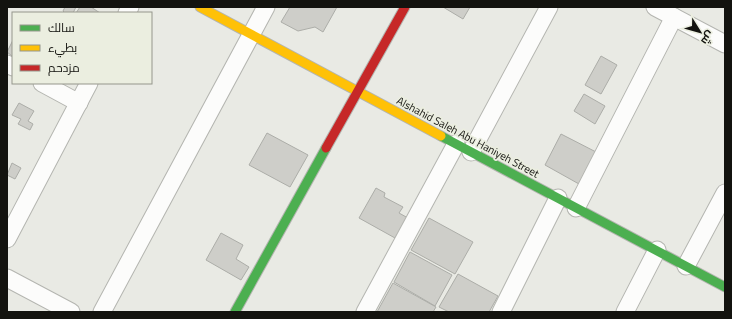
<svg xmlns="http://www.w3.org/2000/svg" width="732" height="319" font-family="'Titillium Web',Cairo,sans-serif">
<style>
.building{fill:#cecec9;stroke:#acada8}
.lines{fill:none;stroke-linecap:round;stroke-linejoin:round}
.street-casing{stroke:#b4b5b0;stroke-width:19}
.fast-casing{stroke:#b4b5b0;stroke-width:11}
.slow-casing{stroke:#b4b5b0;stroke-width:11}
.jam-casing{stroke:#b4b5b0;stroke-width:11}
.street{stroke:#fcfcfb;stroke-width:17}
.fast{stroke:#4caf50;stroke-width:9}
.slow{stroke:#ffc107;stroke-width:9}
.jam{stroke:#c62828;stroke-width:9}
.labels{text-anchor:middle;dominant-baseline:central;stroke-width:3.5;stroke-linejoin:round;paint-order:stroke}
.street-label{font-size:11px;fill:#13130f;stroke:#ebeee0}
</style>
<rect width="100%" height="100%" fill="#e9eae4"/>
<g class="building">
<polygon points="65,7 76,7 73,13 65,13 63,11"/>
<polygon points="80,7 91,7 100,13 76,13"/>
<polygon points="290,7 337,7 323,32 315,27 298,31 281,22"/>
<polygon points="443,7 470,7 463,19"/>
<polygon points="13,40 13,70 7,66 12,56 7,52"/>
<polygon points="601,56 617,65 601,94 585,85"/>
<polygon points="584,94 605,106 595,124 574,111"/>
<polygon points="19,103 34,111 28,121 33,124 30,130 18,124 21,119 12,115"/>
<polygon points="267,133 308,155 290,187 249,165"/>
<polygon points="561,134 598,153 579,184 545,165"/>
<polygon points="12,163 21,168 15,179 7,175"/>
<polygon points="376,188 385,193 384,197 403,207 399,213 408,218 395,238 359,218"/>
<polygon points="429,218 473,242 455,274 411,250"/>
<polygon points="221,233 243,245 236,259 249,267 241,280 206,260"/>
<polygon points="410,252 452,275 435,306 394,282"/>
<polygon points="458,274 498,296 489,312 449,312 439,307"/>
<polygon points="393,283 436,307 433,312 377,312"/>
</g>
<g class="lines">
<g class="street-casing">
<g id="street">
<polyline points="655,7 725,44"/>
<polyline points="127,13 130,7"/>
<polyline points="7,64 13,67"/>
<polyline points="42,83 79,103"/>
<polyline points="471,152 549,7"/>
<polyline points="576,208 674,17"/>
<polyline points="7,239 89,83"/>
<polyline points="686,266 725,193"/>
<polyline points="7,278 71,312"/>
<polyline points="102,312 266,7"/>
<polyline points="365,312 456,144"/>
<polyline points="501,312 558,198"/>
<polyline points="625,312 657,250"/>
</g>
</g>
<g class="fast-casing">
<g id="fast">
<polyline points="441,136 725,287"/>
<polyline points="235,312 326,148"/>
</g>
</g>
<g class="slow-casing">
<polyline id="slow" points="200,7 441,136"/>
</g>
<g class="jam-casing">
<polyline id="jam" points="326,148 405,7"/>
</g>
<use href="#street" class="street"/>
<use href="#fast" class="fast"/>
<use href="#slow" class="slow"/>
<use href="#jam" class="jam"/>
</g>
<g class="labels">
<g class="street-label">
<text transform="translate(468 137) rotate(28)">Alshahid Saleh Abu Haniyeh Street</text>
</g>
</g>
<rect width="732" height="319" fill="none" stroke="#13130f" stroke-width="16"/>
<rect x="12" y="12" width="140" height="72" fill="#ebeee0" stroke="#95968c"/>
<rect x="20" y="25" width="20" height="6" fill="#4caf50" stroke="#95968c"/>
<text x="48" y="32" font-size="12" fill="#13130f">سالك</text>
<rect x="20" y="45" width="20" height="6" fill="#ffc107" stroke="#95968c"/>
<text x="48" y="52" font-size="12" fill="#13130f">بطيء</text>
<rect x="20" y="65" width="20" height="6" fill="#c62828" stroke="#95968c"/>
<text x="48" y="72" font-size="12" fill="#13130f">مزدحم</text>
<g transform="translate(700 32) rotate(127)" stroke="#ebeee0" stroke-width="3" paint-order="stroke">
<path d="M0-3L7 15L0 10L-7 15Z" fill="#13130f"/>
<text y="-6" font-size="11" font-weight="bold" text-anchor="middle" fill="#13130f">ش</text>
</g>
</svg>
